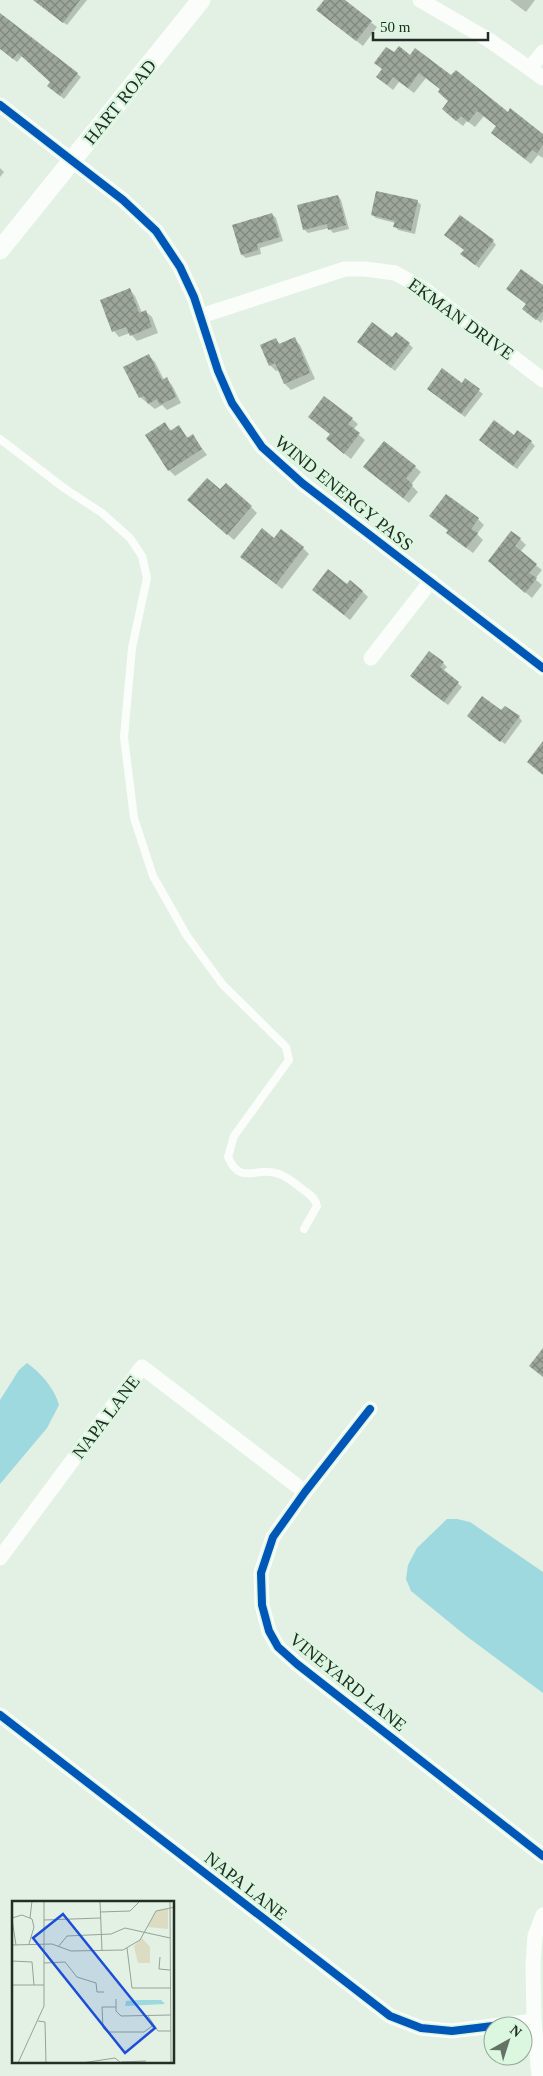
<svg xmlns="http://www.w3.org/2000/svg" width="543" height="2076" font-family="Georgia,serif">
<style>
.water{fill:#9dd9de}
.shadow{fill:#0003}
.building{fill:url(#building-cross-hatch)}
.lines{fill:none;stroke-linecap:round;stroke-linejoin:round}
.service{stroke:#fbfdfb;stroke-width:8}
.minor{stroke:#fbfdfb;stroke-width:15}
.tertiary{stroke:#fbfdfb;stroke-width:19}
.cycleway-casing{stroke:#dcf7e0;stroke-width:11}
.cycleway{stroke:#0057b8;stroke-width:8}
.labels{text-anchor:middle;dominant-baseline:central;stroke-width:5;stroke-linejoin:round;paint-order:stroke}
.street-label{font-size:18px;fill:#222d24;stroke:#dcf7e0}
.inset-road{fill:none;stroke:#95a397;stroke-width:1}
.view{fill:#1d4ed8;fill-opacity:0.15;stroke:#1d4ed8;stroke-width:2.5}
.inset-edge{fill:none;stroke:#222d24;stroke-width:2.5}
</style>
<defs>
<pattern id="building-cross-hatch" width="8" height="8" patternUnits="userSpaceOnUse" patternTransform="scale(1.25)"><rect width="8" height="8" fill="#9da69a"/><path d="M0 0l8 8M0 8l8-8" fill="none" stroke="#80887d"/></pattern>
</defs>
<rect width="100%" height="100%" fill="#e2f1e4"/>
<g class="water">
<path d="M27 1363C42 1374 54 1388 59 1405L47 1428 0 1484V1400L19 1370Z"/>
<polygon points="447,1519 457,1519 470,1522 543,1572 543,1693 465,1635 411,1591 406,1579 408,1565 417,1548"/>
</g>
<g class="shadow">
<polygon points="38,0 87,0 67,25 41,5"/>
<polygon points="325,0 343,0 377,27 363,46 324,16"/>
<polygon points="510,0 535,0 526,12"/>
<polygon points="0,14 81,77 64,99 53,90 51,82 22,56 17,62 7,54 0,45"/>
<polygon points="394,54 411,57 452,77 543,135 543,158 538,155 531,164 499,139 497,127 484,116 475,127 467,121 463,126 449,115 449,101 441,90 426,78 414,93 399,82 393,90 377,77"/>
<polygon points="0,168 4,172 0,177"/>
<polygon points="338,196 341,200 349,229 333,233 329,228 308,233 304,229"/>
<polygon points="417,201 421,205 415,234 398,230 395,226 395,223 376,218 372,215"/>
<polygon points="272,214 276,218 283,241 260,248 261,254 246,258 242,255"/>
<polygon points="493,241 496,245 479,268 462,254"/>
<polygon points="543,287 543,319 541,323 527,312"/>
<polygon points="130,290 135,296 142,313 146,312 152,317 158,333 137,341 130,333 119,337 114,331"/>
<polygon points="294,339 300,345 315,379 291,390 285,384 279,370 276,371 270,365 276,340 281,345"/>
<polygon points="409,344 413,348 395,371 363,346"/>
<polygon points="149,356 155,362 164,380 166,379 172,385 181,403 167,410 162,405 155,409 140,397"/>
<polygon points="466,380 483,394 465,417 432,392 462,385"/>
<polygon points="352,419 358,424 353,430 365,440 351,459 334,445 331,435 316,423"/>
<polygon points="165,424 172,431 179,427 189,439 193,436 207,455 175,476 169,470"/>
<polygon points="514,437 531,442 535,446 517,469 484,444"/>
<polygon points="364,467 415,467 421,472 411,485 418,492 409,503"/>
<polygon points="195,506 251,507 257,513 234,540"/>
<polygon points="478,519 484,525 477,534 483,540 473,553 454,539 449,531 437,522"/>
<polygon points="520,539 526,545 520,552 542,570 535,579 542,585 532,598 496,567"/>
<polygon points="275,540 303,548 309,554 282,589 248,562"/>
<polygon points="348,585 362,591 368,597 350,620 313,590"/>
<polygon points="443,663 447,667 443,671 462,687 448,705 415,680"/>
<polygon points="501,712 519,717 522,721 505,744 472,720"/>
</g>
<g class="building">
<polygon points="33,0 80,0 63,23"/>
<polygon points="324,0 345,0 372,21 356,41 316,10"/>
<polygon points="0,13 78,73 60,96 47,86 50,82 18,53 13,59 0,49"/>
<polygon points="399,46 410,55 415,48 451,75 456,70 508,112 510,108 543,134 543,145 537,153 532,150 525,159 491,133 496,126 477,111 468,122 461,116 456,121 442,109 448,101 438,92 440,89 419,73 408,88 393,77 387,85 376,77 382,69 374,63 386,47 394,52"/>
<polygon points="376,191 418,200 411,231 393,227 395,221 371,215"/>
<polygon points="338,195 346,225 328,230 327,224 303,230 297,205"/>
<polygon points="272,213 280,237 257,244 258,250 241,255 232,225"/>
<polygon points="460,215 494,240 475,265 460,254 464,250 444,235"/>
<polygon points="521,269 543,285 543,311 536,320 522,309 526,304 506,289"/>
<polygon points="130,288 139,313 146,310 152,327 130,336 126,327 112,332 100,300"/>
<polygon points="372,322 392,337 396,332 410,343 391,368 357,342"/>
<polygon points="295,337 310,373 284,384 275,363 269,366 260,345 276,338 279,344"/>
<polygon points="149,354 162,380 167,377 176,397 160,405 157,399 148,404 144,396 139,398 123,367"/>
<polygon points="442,368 462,383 465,378 480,389 461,414 427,389"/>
<polygon points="324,396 353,418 348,424 360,433 344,454 326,439 330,434 308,417"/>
<polygon points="494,420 514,435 517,430 532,441 513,466 479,440"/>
<polygon points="165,422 170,431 179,425 187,438 193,434 202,449 168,471 145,435"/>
<polygon points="384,441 416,466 406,478 413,485 403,498 363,467"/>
<polygon points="207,478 220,489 226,483 252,506 227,535 187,500"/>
<polygon points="446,494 479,518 471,529 478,533 466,548 446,533 448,530 429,516"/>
<polygon points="262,528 274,538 281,529 304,547 276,584 240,557"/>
<polygon points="511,531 521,538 515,546 537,564 529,573 537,578 525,593 488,561"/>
<polygon points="328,569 347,584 350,580 363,591 344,615 312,590"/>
<polygon points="429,651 444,662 440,667 459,682 444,702 410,676"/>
<polygon points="482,696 501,710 505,706 520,716 500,742 467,716"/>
<polygon points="543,741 543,775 527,762"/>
<polygon points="543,1348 543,1377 529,1366"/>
</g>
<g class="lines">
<path class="service" d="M0 439 64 488 102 513 130 538 142 556 147 578 132 648 124 737 134 818 153 876 187 936 223 985 286 1047 289 1060 234 1136 228 1157C241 1187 257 1165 279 1174 288 1177 297 1185 305 1191 310 1195 316 1199 317 1206L304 1229"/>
<g class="minor">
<polyline points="420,0 489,40 543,78"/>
<polyline points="530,68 543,52"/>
<polyline points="0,105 123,200 156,231 180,267 194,297 218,371 232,403 262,447 302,483 543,668"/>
<polyline points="201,316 345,269 365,269 395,273 424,289 543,380"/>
<polyline points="371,658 431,581"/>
<polyline points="370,1409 305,1492 273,1537 261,1573 262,1605 269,1631 278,1647 297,1664 543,1856"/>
<polyline points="0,1558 142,1367 305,1492"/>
<polyline points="0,1715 390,2016 421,2028 452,2031 493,2026"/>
<polyline points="493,2026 534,2021"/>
<polyline points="539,2076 534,2021 533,1965 535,1936 543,1915"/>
</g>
<polyline class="tertiary" points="0,250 201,0"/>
<g class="cycleway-casing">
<g id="cycleway">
<polyline points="0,105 123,200 156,231 180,267 194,297 218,371 232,403 262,447 302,483 543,668"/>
<polyline points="370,1409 305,1492 273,1537 261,1573 262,1605 269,1631 278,1647 297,1664 543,1856"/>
<polyline points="0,1715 390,2016 421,2028 452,2031 493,2026"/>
</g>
</g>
<use href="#cycleway" class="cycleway"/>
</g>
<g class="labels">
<g class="street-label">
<text transform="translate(120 102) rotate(-51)">HART ROAD</text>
<text transform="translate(461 319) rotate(36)">EKMAN DRIVE</text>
<text transform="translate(344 493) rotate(39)">WIND ENERGY PASS</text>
<text transform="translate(106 1417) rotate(-53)">NAPA LANE</text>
<text transform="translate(348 1682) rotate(39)">VINEYARD LANE</text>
<text transform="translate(246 1886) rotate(38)">NAPA LANE</text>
</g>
</g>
<g transform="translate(12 1901)">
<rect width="162" height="162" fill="#e2f1e4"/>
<path d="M156 7V28L136 26 143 11ZM130 37 138 46V62H126L122 45Z" fill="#dcdcc2"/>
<path d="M126 99H149L153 103 113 105 114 100Z" fill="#9dd9de"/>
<path class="inset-road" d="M88 0 90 50M158 0 159 162M88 11 118 10 128 0M0 17 10 14 20 18 22 26 17 43M18 17 20 0M0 18 4 44M32 19 89 17M0 44 40 43 59 50 111 49 128 39 144 10 163 6M46 46 55 35 99 33 113 27 158 37M115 47 120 87H158M148 56 147 68 158 69M0 60 20 61 22 84M32 62 53 61 65 76 84 82 85 91H92M0 84H32M104 98V110L109 115 159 114M104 106H90L91 127 95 131H132L140 125M136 115 146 130H159M26 120 33 121 34 162M109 161 134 160M6 162 32 105V0M70 162 103 157 109 162"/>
<path class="view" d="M51 13 143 127 113 152 21 37Z"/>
<rect width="162" height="162" class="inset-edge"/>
</g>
<g transform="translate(508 2041) rotate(39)"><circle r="24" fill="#dcf7e0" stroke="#92a695"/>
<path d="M0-4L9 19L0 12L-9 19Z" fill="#657267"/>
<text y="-8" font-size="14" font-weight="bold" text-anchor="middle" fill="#222d24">N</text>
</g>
<path d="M373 32v8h115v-8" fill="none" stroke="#222d24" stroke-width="2.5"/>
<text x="380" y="32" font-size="15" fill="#222d24" stroke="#dcf7e0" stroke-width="4" paint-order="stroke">50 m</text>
</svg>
